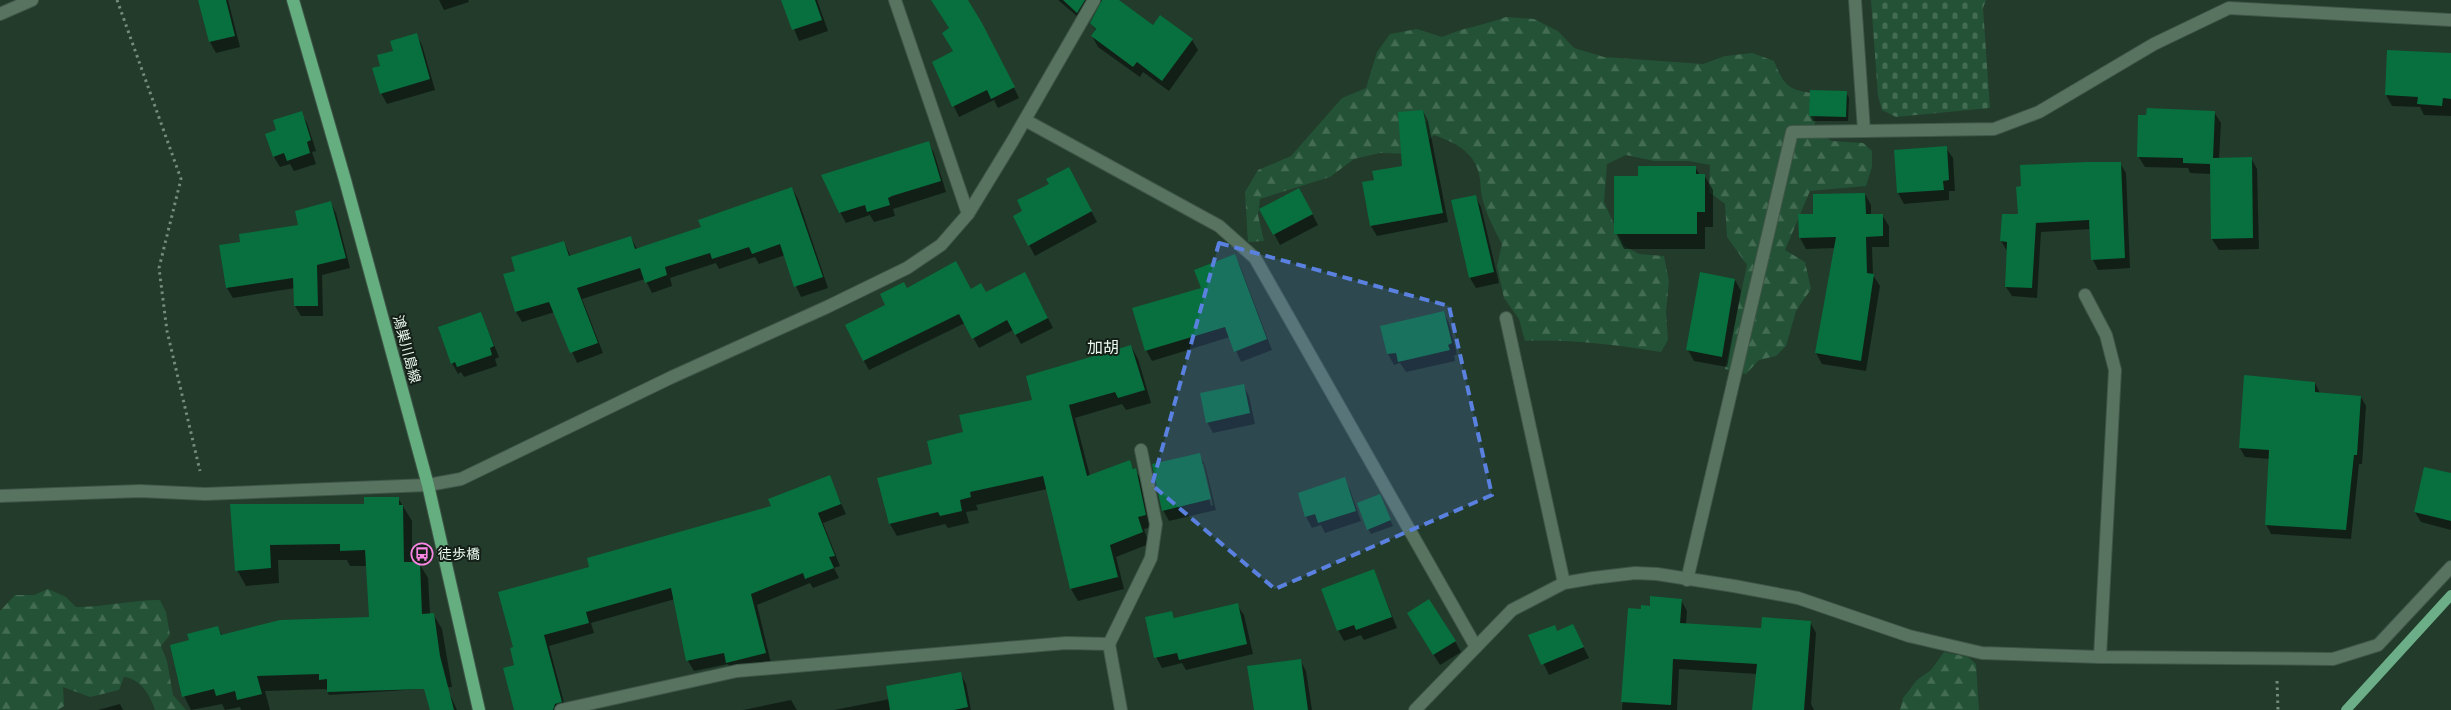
<svg xmlns="http://www.w3.org/2000/svg" width="2451" height="710" font-family="'Public Sans','Noto Sans JP',sans-serif">
<style>
.forest{fill:url(#forest-firs)}
.cemetery{fill:url(#cemetery-stones)}
.shadow{fill:#0007;fill-rule:evenodd}
.lines{fill:none;stroke-linecap:round;stroke-linejoin:round}
.stream{stroke:#6cae87;stroke-width:10}
.building{fill:#086f3e}
.lane-casing{stroke:#3f5648;stroke-width:14}
.street-casing{stroke:#3f5648;stroke-width:14}
.primary-casing{stroke:#3f5648;stroke-width:14}
.path{stroke:#768b7d;stroke-width:3;stroke-dasharray:2.5 4;stroke-linecap:butt}
.lane{stroke:#587360;stroke-width:12}
.street{stroke:#587360;stroke-width:12}
.primary{stroke:#64ae7f;stroke-width:12}
.marked{fill:#5a81df;fill-opacity:0.2;stroke:#5a81df;stroke-width:4;stroke-dasharray:10 6;stroke-linejoin:round}
.labels{text-anchor:middle;dominant-baseline:central;stroke-width:4;stroke-linejoin:round;paint-order:stroke}
.street-label{font-size:14px;fill:#eaf9ee;stroke:#141f18}
.poi-label{font-size:14px;fill:#eaf9ee;stroke:#141f18;text-anchor:start}
.quarter-label{font-size:16px;fill:#eaf9ee;stroke:#141f18}
</style>
<defs>
<pattern id="forest-firs" width="22" height="20" patternUnits="userSpaceOnUse" patternTransform="scale(1.25)"><rect width="22" height="20" fill="#235236"/><path d="M5 1l3.5 6h-7zM16 11l3.5 6h-7z" fill="#436c53"/></pattern>
<pattern id="cemetery-stones" width="16" height="16" patternUnits="userSpaceOnUse" patternTransform="scale(1.25)"><rect width="16" height="16" fill="#235236"/><path d="M2 7V4a2 2 0 0 1 4 0v3zM10 15v-3a2 2 0 0 1 4 0v3z" fill="#436c53"/></pattern>
</defs>
<rect width="100%" height="100%" fill="#223b2b"/>
<g class="forest">
<path d="M1506 17 1534 19 1558 31 1574 48 1604 57 1703 64 1725 56 1752 53 1774 61C1783 83 1787 90 1811 93L1816 131 1832 141 1863 143 1872 151V167L1866 186 1810 191 1785 250 1805 262 1811 289 1796 311 1786 346 1776 356 1759 360 1746 374 1725 369 1747 265 1727 237 1725 204 1709 192 1710 165 1689 161H1654L1626 155 1607 164 1604 202 1624 246 1639 254 1664 256 1669 281 1666 312 1668 340 1661 352C1615 345 1571 339 1525 341L1519 319 1504 298 1497 266 1502 244C1494 229 1486 214 1482 197 1480 189 1481 181 1479 174 1474 151 1453 142 1434 135L1413 154 1380 153 1354 159 1330 177 1260 199 1258 215 1264 241 1248 242 1245 192 1258 170 1291 156 1342 98 1366 88 1377 52 1390 34 1417 29 1442 37C1461 28 1485 25 1506 17Z"/>
<path d="M48 589 66 597 76 607C104 607 132 600 160 600L166 612 170 635 161 646 167 661 173 695 186 710H155C150 695 141 679 124 677L119 690 90 697 63 687 64 706 58 710H0V611L15 595H34Z"/>
<polygon points="1944,652 1968,657 1976,664 1979,710 1900,710 1903,698 1917,680 1931,670"/>
</g>
<polygon class="cemetery" points="1871,0 1986,0 1983,8 1990,108 1896,117 1882,110 1878,96"/>
<g class="shadow">
<polygon points="199,0 228,0 240,47 216,53 210,42"/>
<polygon points="439,0 468,0 469,2 444,10"/>
<polygon points="782,0 817,0 828,31 799,41"/>
<polygon points="932,0 966,0 988,35 1019,98 998,108 994,100 959,117 933,62 954,52 950,29"/>
<polygon points="1058,0 1117,0 1154,26 1192,40 1198,50 1169,91 1143,72 1140,77 1098,47 1092,36 1096,31 1091,23 1102,4 1096,4 1084,22"/>
<polygon points="416,34 422,45 435,90 387,104 381,93 382,67 394,52"/>
<polygon points="2388,51 2451,54 2451,116 2424,115 2420,107 2392,106 2386,95"/>
<polygon points="1846,92 1849,98 1848,121 1813,121 1810,115"/>
<polygon points="1423,111 1428,121 1448,222 1377,236 1371,226 1363,183 1375,181 1404,167"/>
<polygon points="2214,112 2221,123 2219,159 2251,158 2257,169 2259,249 2219,250 2212,239 2211,174 2190,173 2188,168 2145,167 2138,156"/>
<polygon points="301,113 307,123 316,151 312,152 316,164 294,171 290,164 280,167 274,157 278,131"/>
<polygon points="928,142 934,153 946,192 893,209 895,216 874,222 870,215 846,223 840,212"/>
<polygon points="1946,148 1953,158 1955,191 1949,191 1949,200 1904,204 1898,193 1895,151"/>
<polygon points="2120,163 2126,173 2130,268 2098,270 2093,260 2091,229 2041,232 2037,298 2012,296 2006,287 2007,251 2001,241 2019,216"/>
<polygon points="1695,167 1700,175 1704,175 1713,190 1713,227 1705,227 1705,249 1624,249 1616,233"/>
<polygon points="1075,180 1097,222 1035,256 1029,245"/>
<polygon points="792,188 798,199 828,288 801,297 796,286 785,255 759,264 755,257 719,269 716,263 670,278 672,286 652,293 645,279 582,299 603,353 577,363 555,312 522,322 516,312 505,275 517,271 564,242 571,257 631,238 637,249 703,228"/>
<polygon points="1865,194 1871,205 1871,215 1882,215 1889,226 1889,247 1872,247 1873,275 1880,286 1866,371 1822,364 1816,353 1835,248 1806,249 1800,238 1815,215"/>
<polygon points="1475,196 1481,207 1499,283 1476,288 1470,278 1452,201"/>
<polygon points="1305,200 1318,225 1280,245 1261,209"/>
<polygon points="331,203 336,213 350,268 322,275 323,316 301,316 295,306 295,288 233,298 227,288 221,246 241,243 300,226"/>
<polygon points="1234,256 1240,266 1272,350 1241,362 1230,337 1152,361 1146,350"/>
<polygon points="1735,280 1741,291 1727,367 1694,361 1688,350"/>
<polygon points="1031,284 1053,328 1021,344 1013,330 979,348 965,323 869,370 864,361 887,306 907,289 971,290 985,294"/>
<polygon points="1443,312 1449,323 1457,354 1454,356 1455,361 1406,372 1400,363 1394,365 1388,354 1381,327"/>
<polygon points="481,313 499,357 495,359 497,366 464,377 461,372 458,374 452,363"/>
<polygon points="1131,346 1138,359 1151,403 1126,410 1122,404 1075,418 1090,476 1129,462 1143,482 1152,527 1144,529 1149,544 1116,557 1124,589 1078,601 1071,589 1047,489 976,505 978,510 966,512 969,523 948,528 945,524 897,536 890,524 878,478 933,465 964,433 1034,400"/>
<polygon points="2315,383 2320,393 2361,397 2366,406 2362,464 2359,464 2351,539 2271,534 2266,524 2269,459 2245,457 2240,448"/>
<polygon points="1243,385 1249,396 1255,424 1213,433 1207,422"/>
<path d="M1199 455 1205 465 1216 510 1169 521 1163 510ZM1201 464H1204L1213 505 1211 506Z"/>
<polygon points="2451,475 2451,530 2421,522 2415,512"/>
<polygon points="829,477 846,514 823,523 840,566 834,568 839,578 813,588 810,583 757,605 771,663 733,673 728,664 694,671 688,661 675,599 591,623 594,633 549,646 566,710 515,710 515,648 591,567 772,507"/>
<polygon points="1344,479 1350,490 1361,521 1325,533 1321,525 1312,528 1306,517 1299,494"/>
<polygon points="398,498 412,521 412,563 419,563 428,578 430,614 433,614 442,629 452,687 329,695 326,689 265,691 270,710 241,710 240,707 225,710 222,704 191,710 184,696 190,641 218,628 222,635 371,618 368,566 350,566 347,560 278,560 279,583 246,586 237,570 232,505 366,506"/>
<polygon points="1382,501 1393,526 1371,534 1368,529"/>
<polygon points="1374,571 1397,628 1364,640 1361,635 1344,641 1338,630"/>
<polygon points="1681,600 1687,611 1686,624 1763,630 1810,622 1816,633 1811,704 1814,710 1754,710 1757,674 1679,669 1677,710 1622,710 1629,610 1642,611"/>
<polygon points="1237,605 1244,615 1253,654 1186,670 1182,663 1162,668 1156,657 1172,612 1175,619"/>
<polygon points="1414,624 1455,641 1461,652 1440,665"/>
<polygon points="1573,626 1589,658 1549,675 1530,636 1557,632"/>
<polygon points="1300,660 1306,671 1312,710 1255,710"/>
<polygon points="960,673 966,684 971,710 834,710 890,699"/>
<polygon points="449,693 457,710 431,710"/>
<polygon points="791,700 797,710 743,710"/>
<polygon points="120,704 123,710 98,710"/>
</g>
<g class="lines">
<polyline class="stream" points="2346,710 2451,595"/>
</g>
<g class="building">
<polygon points="198,0 226,0 235,36 209,42"/>
<polygon points="781,0 815,0 822,20 792,30"/>
<polygon points="931,0 968,0 982,23 1015,87 991,99 987,90 952,107 932,62 953,51 942,33 949,28"/>
<polygon points="1063,0 1085,0 1077,13"/>
<polygon points="1102,0 1119,0 1153,25 1160,15 1193,39 1162,81 1137,62 1133,67 1091,36 1096,29 1090,23"/>
<polygon points="417,33 430,79 380,94 372,68 380,66 377,55 393,51 390,41"/>
<polygon points="2387,50 2451,53 2451,99 2443,98 2442,106 2417,104 2418,97 2385,95"/>
<polygon points="1810,90 1847,91 1846,117 1809,116"/>
<polygon points="2147,108 2215,111 2213,158 2252,157 2253,238 2211,239 2210,164 2183,163 2183,158 2137,157 2138,115 2146,115"/>
<polygon points="1423,110 1443,213 1370,226 1362,182 1374,180 1372,171 1402,166 1398,112"/>
<polygon points="302,111 311,140 307,142 310,153 287,161 284,153 273,157 265,134 276,130 273,120"/>
<polygon points="929,141 941,181 892,196 888,198 890,205 867,212 865,205 839,213 821,175"/>
<polygon points="1947,146 1949,180 1943,181 1944,190 1897,193 1894,150"/>
<polygon points="2086,162 2121,162 2125,258 2091,260 2089,220 2036,223 2032,288 2005,287 2007,242 2000,241 2002,214 2018,214 2016,187 2021,186 2020,165"/>
<polygon points="1638,166 1696,166 1696,174 1705,174 1705,212 1697,212 1697,234 1614,234 1614,176 1638,176"/>
<polygon points="1069,167 1092,211 1028,246 1013,216 1022,211 1017,200 1049,184 1046,179"/>
<polygon points="792,187 823,277 794,287 780,244 752,254 749,247 712,259 710,253 665,267 667,275 645,283 640,268 577,288 598,343 570,353 549,302 515,312 503,274 515,271 511,257 564,241 569,256 631,236 635,249 701,227 698,220"/>
<polygon points="1299,188 1313,214 1273,235 1259,209"/>
<polygon points="1865,193 1866,214 1883,214 1883,236 1866,237 1867,273 1874,274 1861,361 1815,353 1836,237 1799,238 1798,214 1813,214 1813,194"/>
<polygon points="1476,195 1494,272 1469,278 1451,200"/>
<polygon points="331,201 346,258 317,265 318,306 294,306 293,278 226,288 219,245 240,242 239,234 298,225 295,211"/>
<polygon points="1235,254 1267,339 1234,352 1225,327 1145,351 1132,308 1201,288 1194,270"/>
<polygon points="956,261 971,289 981,283 986,292 1025,272 1048,318 1015,335 1007,320 972,339 959,314 863,361 845,325 885,305 880,294 904,282 907,288"/>
<polygon points="1700,272 1735,279 1722,357 1686,350"/>
<polygon points="1444,311 1452,343 1448,345 1450,350 1398,362 1396,353 1387,354 1380,326"/>
<polygon points="481,312 494,346 490,348 492,355 457,367 455,362 451,364 438,327"/>
<polygon points="1131,345 1145,390 1118,398 1115,392 1069,405 1087,476 1130,460 1133,469 1136,468 1146,515 1138,517 1143,532 1110,545 1118,577 1070,589 1043,476 970,492 971,497 960,500 962,511 940,516 938,512 889,524 877,478 932,464 927,441 963,432 959,415 1032,400 1026,376"/>
<polygon points="2244,375 2315,382 2315,392 2361,396 2357,455 2354,455 2346,530 2265,525 2269,450 2239,448"/>
<polygon points="1244,384 1250,413 1206,423 1200,393"/>
<polygon points="1200,453 1211,499 1162,511 1152,464"/>
<polygon points="2424,467 2451,473 2451,521 2414,512"/>
<polygon points="830,475 841,504 818,513 835,556 829,557 834,568 805,579 803,573 751,594 766,653 726,663 724,653 686,661 671,588 586,612 589,623 544,635 562,702 555,704 553,710 514,710 503,668 514,665 510,648 513,647 498,592 589,567 587,558 771,506 768,499"/>
<polygon points="1345,477 1356,511 1318,523 1315,514 1305,517 1298,493"/>
<polygon points="1380,494 1391,520 1367,530 1357,503"/>
<polygon points="364,497 399,497 399,505 403,505 404,562 420,562 422,614 434,613 440,656 454,710 430,710 424,689 327,692 327,679 319,680 319,674 257,676 262,694 237,700 235,691 216,696 214,689 182,697 170,645 189,640 187,634 218,626 221,635 280,620 369,617 365,550 340,551 340,544 270,545 271,568 235,571 230,504 364,504"/>
<polygon points="1374,569 1392,617 1356,630 1354,625 1337,631 1321,589"/>
<polygon points="1650,596 1682,599 1680,623 1761,628 1762,617 1811,621 1804,710 1752,710 1757,664 1673,659 1671,705 1621,702 1628,608 1641,609 1641,605 1650,606"/>
<polygon points="1429,599 1456,641 1433,655 1407,613"/>
<polygon points="1238,603 1247,644 1179,660 1177,653 1154,658 1145,617 1172,611 1174,618"/>
<polygon points="1573,624 1584,647 1541,665 1528,635 1555,625 1557,631"/>
<polygon points="1301,659 1308,710 1254,710 1247,666"/>
<polygon points="961,672 968,707 954,710 890,710 886,686"/>
</g>
<g class="lines">
<g class="lane-casing">
<g id="lane">
<polyline points="895,0 968,214"/>
<polyline points="0,14 32,0"/>
<polyline points="1025,120 1219,226 1255,258 1476,647"/>
<polyline points="2085,295 2106,335 2115,370 2100,657"/>
<polyline points="1506,318 1564,583"/>
<polyline points="1687,580 1792,132 1864,131"/>
<polyline points="1109,644 1151,558 1156,524 1141,450"/>
</g>
</g>
<g class="street-casing">
<g id="street">
<polyline points="1855,0 1864,131 1994,129 2039,112 2154,44 2229,8 2451,20"/>
<polyline points="0,496 140,491 205,494 428,485 461,479 672,377 827,307 907,268 941,245 968,214 1012,142 1094,0"/>
<polyline points="561,710 737,671 1066,643 1109,644 1121,710"/>
<polyline points="1415,710 1512,610 1564,583 1593,578 1635,573 1657,574 1734,586 1798,598 1909,636 1982,653 2100,657 2333,659 2378,645 2451,567"/>
</g>
</g>
<g class="primary-casing">
<polyline id="primary" points="293,0 345,180 428,485 479,710"/>
</g>
<g class="path">
<polyline points="117,0 181,179 159,268 167,331 200,471"/>
<polyline points="2277,681 2278,710"/>
</g>
<use href="#lane" class="lane"/>
<use href="#street" class="street"/>
<use href="#primary" class="primary"/>
</g>
<path class="marked" d="M1219 243 1449 306 1492 495 1275 589 1152 485Z"/>
<defs>
<g id="bus-ring" transform="scale(1.125)"><circle r="9.5" fill="#141f18" stroke="#fb87e5" stroke-width="1.5"/><path d="M-5-6H5V4H4V6H2V4H-2V6H-4V4H-5ZM-3.5-4V0h7V-4ZM-3.5 1.2v1.5H-2V1.2ZM2 1.2v1.5H3.5V1.2Z" fill="#fb87e5"/></g>
</defs>
<g fill-rule="evenodd">
<use href="#bus-ring" x="422" y="554"/>
</g>
<g class="labels">
<g class="street-label">
<text transform="translate(407 349) rotate(75)">鴻巣川島線</text>
</g>
<g class="poi-label">
<text x="438" y="554">徒歩橋</text>
</g>
<g class="quarter-label">
<text x="1103" y="347">加胡</text>
</g>
</g>
</svg>
